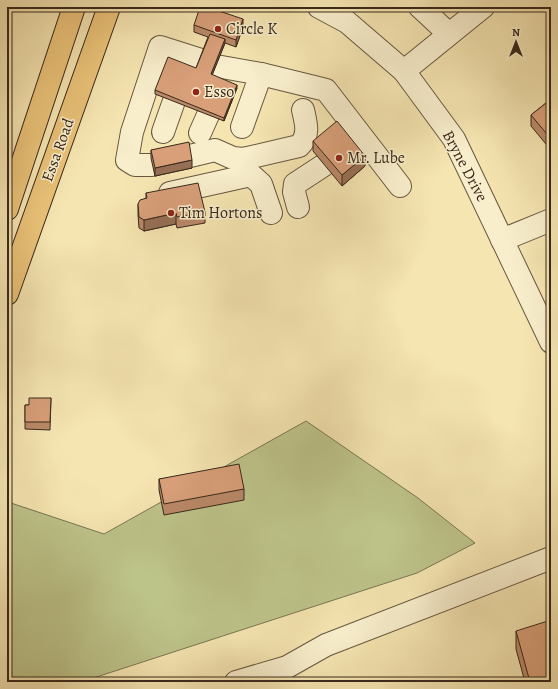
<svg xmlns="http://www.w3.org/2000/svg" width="558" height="689" font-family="Alegreya,serif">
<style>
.green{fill:#bdc48a;stroke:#7a7653}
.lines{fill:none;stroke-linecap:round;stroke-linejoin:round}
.minor-casing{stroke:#675741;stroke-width:24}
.major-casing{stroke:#38281c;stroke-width:24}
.minor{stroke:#f8eecc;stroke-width:22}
.major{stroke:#eac278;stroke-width:22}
.wall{fill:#ba8968;stroke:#38281c}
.shaded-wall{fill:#976f55;stroke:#38281c}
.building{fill:#d89f79;stroke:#38281c}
.poi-dot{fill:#8f2418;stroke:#f8eecc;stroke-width:1.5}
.labels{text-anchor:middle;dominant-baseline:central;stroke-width:3;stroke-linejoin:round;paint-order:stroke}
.poi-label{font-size:16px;fill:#38281c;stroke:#f8eecc;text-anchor:start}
.street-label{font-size:16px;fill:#38281c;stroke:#f8eecc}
</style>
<rect width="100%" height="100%" fill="#f5e5b1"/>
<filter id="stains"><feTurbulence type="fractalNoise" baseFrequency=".005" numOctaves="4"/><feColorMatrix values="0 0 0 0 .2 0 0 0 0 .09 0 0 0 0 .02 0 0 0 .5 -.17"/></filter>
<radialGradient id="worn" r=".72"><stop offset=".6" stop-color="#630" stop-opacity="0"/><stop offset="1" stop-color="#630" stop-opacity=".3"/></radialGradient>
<polygon class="green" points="306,421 418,498 475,543 417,573 81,682 7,682 7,511 11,503 104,534"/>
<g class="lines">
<g class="minor-casing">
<g id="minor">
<polyline points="319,7 347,22 404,71 454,139 551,342"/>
<polyline points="420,7 449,34"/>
<polyline points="216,66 261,74 242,127"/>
<polyline points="404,71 483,7"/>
<polyline points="261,74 326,90 400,186"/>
<polyline points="163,132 174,101"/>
<polyline points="200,133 208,115"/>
<path d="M190 156 215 150 233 158 243 159 299 146C310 136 306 123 303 110"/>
<polyline points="152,165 135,165 127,160 132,132 160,47 201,60"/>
<polyline points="170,193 251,175 261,184 271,213"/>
<polyline points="298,207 294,192 295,184 324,165"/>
<polyline points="502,240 551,220"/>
<polyline points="236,682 287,667 326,645 551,558"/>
</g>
</g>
<g class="major-casing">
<g id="major">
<polyline points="7,209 74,7"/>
<polyline points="7,294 109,7"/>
</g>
</g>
<use href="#minor" class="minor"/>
<use href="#major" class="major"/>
</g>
<g class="wall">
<polygon points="194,25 243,27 236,47 225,43 212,75 237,88 224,121 155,94 155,90 196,68 208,37 194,32"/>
<polygon points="551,99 551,150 531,126 531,115"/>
<polygon points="313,141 365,166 342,186 313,151"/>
<polygon points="151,150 192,168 155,176 151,158"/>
<polygon points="146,193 205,212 205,223 177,228 176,224 144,231 139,228 138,215 138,204 146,198"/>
<polygon points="51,398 50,430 25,429 25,405 29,405"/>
<polygon points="159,479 244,489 244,500 164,515 159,490"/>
<polygon points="516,631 551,682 525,682 516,649"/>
</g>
<g class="shaded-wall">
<polygon points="243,19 243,27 236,47 236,40"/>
<polygon points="225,39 225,43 211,78 211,74"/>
<polygon points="237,85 237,88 224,121 224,118"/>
<polygon points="365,156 365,166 342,186 342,175"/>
<polygon points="192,160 192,168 155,176 155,168"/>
<polygon points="176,213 176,224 144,231 144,220"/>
</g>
<g class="building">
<polygon points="200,7 207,7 243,19 236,40 194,25"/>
<polygon points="210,34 225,39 211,74 237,85 224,118 155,90 168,57 196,68"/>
<polygon points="551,99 551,139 531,115"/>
<polygon points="337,121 365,156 342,175 313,141"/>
<polygon points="189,142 192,160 155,168 151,150"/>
<polygon points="198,183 205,212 177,217 176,213 144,220 139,217 138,204 140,200 147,198 146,193"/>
<polygon points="29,398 51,398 50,422 25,422 25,405 29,405"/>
<polygon points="239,464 244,489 164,504 159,479"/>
<polygon points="551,620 551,682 530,682 516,631"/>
</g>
<g class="poi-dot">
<circle cx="218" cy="29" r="4"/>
<circle cx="196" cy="92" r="4"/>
<circle cx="339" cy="158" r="4"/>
<circle cx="171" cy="213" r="4"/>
</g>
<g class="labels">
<g class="poi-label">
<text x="226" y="29">Circle K</text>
<text x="204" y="92">Esso</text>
<text x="347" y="158">Mr. Lube</text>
<text x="179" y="213">Tim Hortons</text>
</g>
<g class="street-label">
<text transform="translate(58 150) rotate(-70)">Essa Road</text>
<text transform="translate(465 166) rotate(62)">Bryne Drive</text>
</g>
</g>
<rect width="558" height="689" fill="none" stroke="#f5e5b1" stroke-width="24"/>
<rect x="8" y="8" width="542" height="673" fill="none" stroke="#38281c" stroke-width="2"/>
<rect x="12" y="12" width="534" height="665" fill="none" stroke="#38281c"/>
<g transform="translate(516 42)" stroke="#f8eecc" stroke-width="3" paint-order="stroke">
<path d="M0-3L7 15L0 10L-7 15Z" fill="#38281c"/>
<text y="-6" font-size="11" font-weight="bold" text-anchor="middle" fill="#38281c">N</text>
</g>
<rect width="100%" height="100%" filter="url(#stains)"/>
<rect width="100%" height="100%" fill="url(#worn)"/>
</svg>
